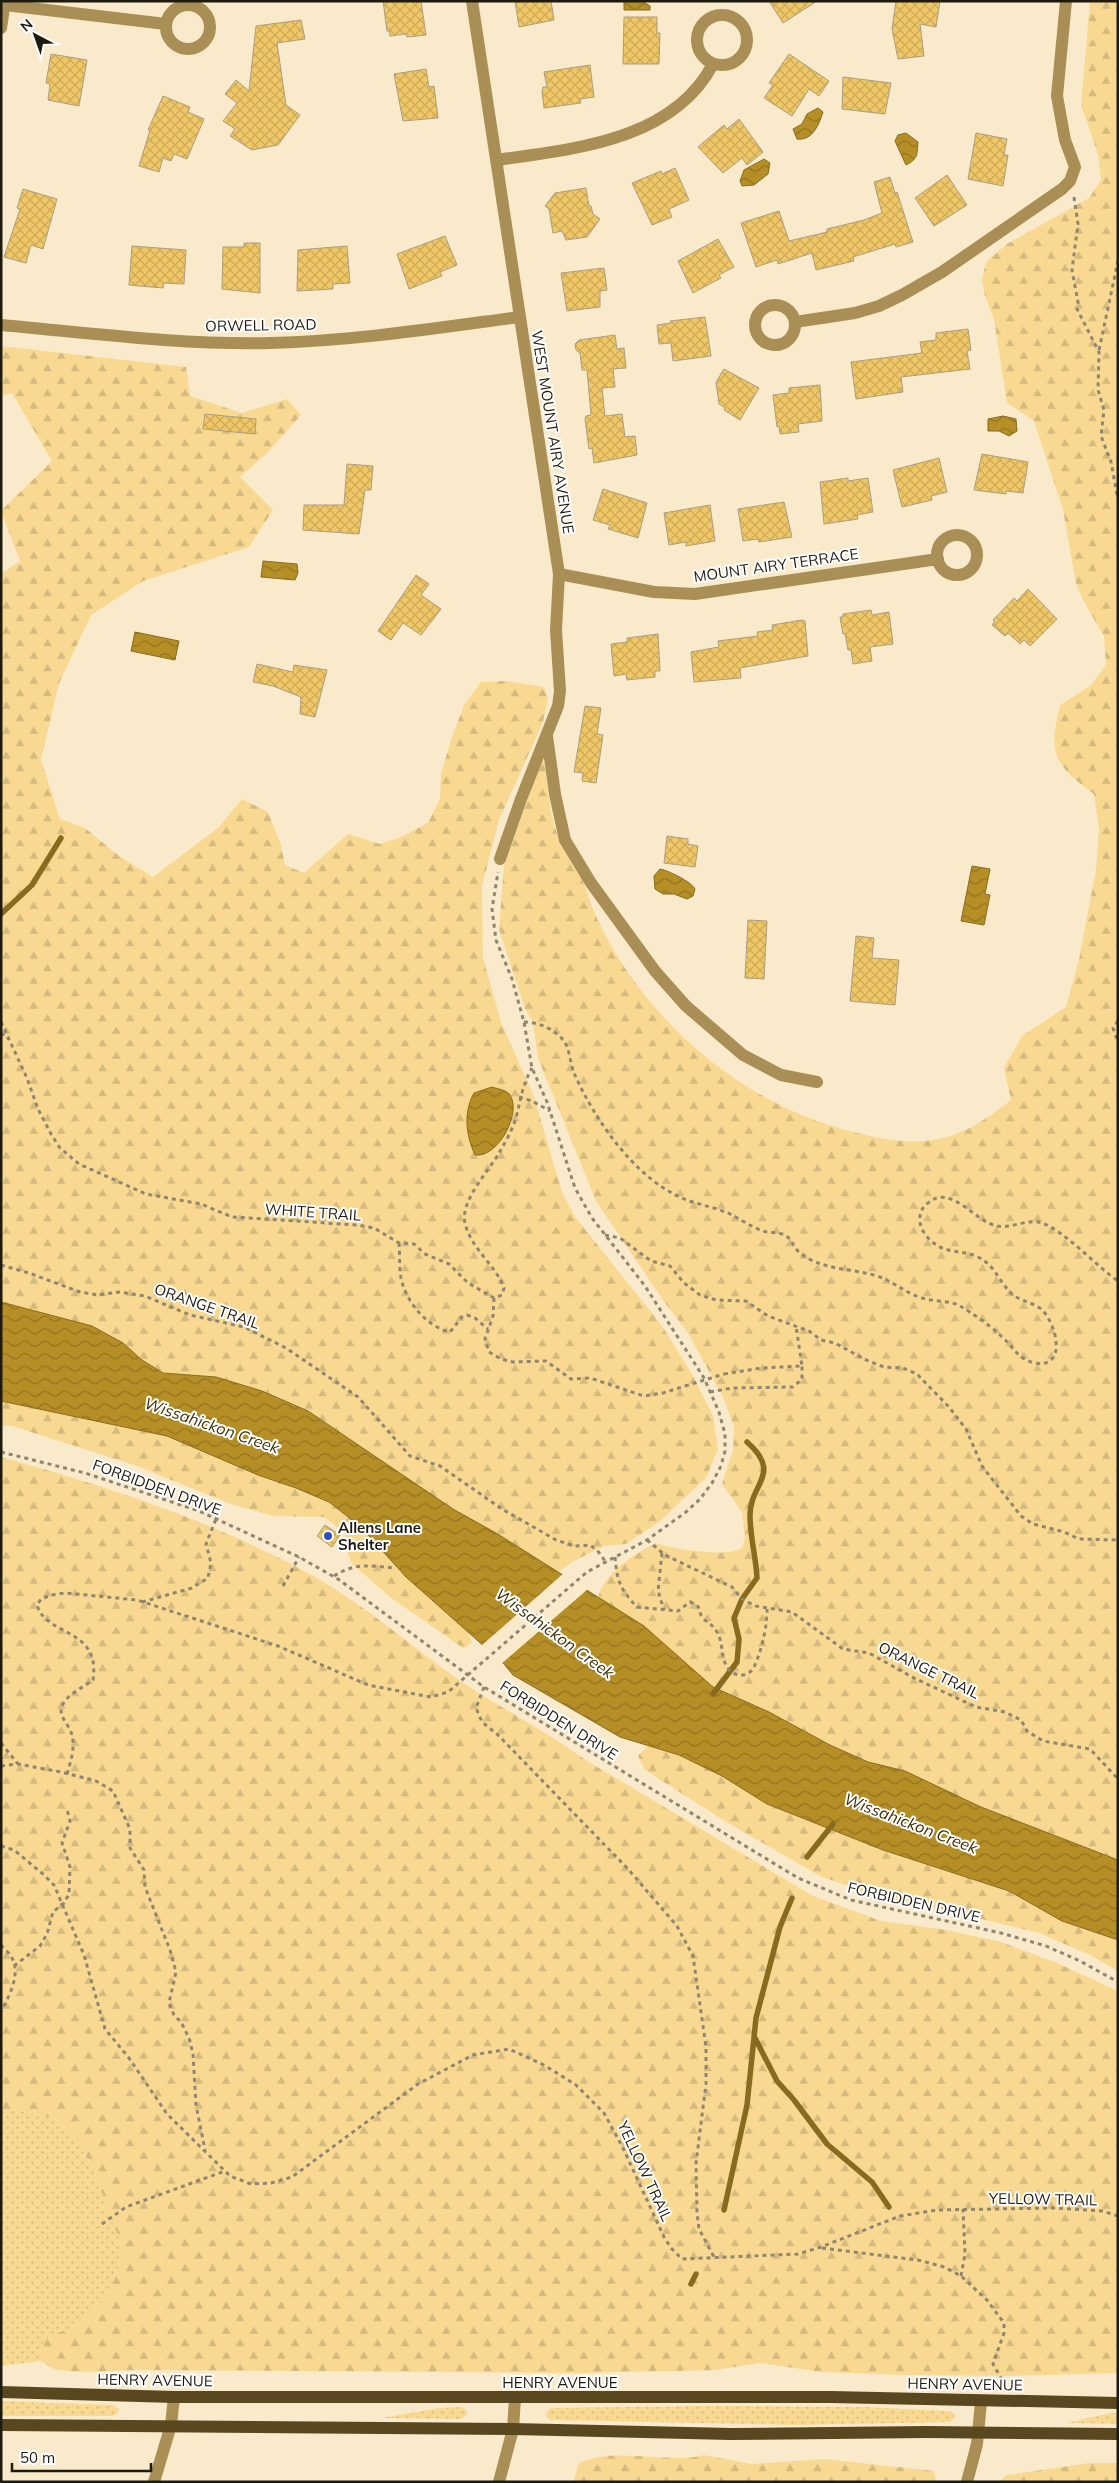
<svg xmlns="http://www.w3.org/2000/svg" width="1119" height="2483" font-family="Mulish,sans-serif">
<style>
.grass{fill:url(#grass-dots)}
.forest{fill:url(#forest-firs);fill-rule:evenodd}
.water{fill:url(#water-waves);stroke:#886b1f}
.pier{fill:#f9eacb}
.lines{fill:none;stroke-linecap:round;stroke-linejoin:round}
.stream{stroke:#886b1f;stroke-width:5.5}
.building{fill:url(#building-cross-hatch);stroke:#ab9d80}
.path{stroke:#908670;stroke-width:3;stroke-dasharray:4 4;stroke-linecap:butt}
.minor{stroke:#a98f55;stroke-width:12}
.major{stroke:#59481f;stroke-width:12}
.path-bridge{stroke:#908670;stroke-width:3;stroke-dasharray:4 4;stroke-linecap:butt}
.poi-dot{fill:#2c4ebe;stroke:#fff;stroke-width:2}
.labels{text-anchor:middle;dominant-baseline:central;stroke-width:4;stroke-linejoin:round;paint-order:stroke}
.street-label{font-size:15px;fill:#1f1a0e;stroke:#fff}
.poi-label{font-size:15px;font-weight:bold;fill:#1f1a0e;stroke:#fff;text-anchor:start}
.water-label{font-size:16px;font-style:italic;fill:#3d2c01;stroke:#fff}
</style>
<defs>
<pattern id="grass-dots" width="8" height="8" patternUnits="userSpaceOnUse" patternTransform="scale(1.25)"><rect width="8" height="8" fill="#f9d992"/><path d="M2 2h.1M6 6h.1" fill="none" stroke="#d5ba7d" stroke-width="1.8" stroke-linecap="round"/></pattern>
<pattern id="forest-firs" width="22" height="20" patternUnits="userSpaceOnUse" patternTransform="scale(1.25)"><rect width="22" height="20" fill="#f9d992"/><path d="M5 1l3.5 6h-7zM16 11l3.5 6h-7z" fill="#d5ba7d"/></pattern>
<pattern id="water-waves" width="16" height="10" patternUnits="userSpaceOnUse" patternTransform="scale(1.25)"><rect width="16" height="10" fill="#b58e26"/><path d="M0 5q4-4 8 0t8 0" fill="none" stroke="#93731f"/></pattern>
<pattern id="building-cross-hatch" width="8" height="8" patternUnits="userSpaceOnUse" patternTransform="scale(1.25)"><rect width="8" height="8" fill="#f0c767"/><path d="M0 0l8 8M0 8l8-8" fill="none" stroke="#cdaa58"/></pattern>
</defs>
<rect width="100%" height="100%" fill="#f9eacb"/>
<g class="grass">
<polygon points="1,2109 17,2109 58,2120 75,2138 92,2166 122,2247 117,2273 102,2303 76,2326 49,2336 41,2346 41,2361 1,2366"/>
<polygon points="1,2401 114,2405 119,2410 117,2414 112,2416 1,2416"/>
<polygon points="705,2406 864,2407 950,2411 956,2416 950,2422 795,2425 550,2420 545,2414 551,2408"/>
<polygon points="462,2407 466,2410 467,2415 461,2419 381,2418 440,2408"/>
<polygon points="1110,2413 1118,2413 1118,2424 1067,2423"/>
</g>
<g class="forest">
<path d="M1090 1H1118V1860L981 1807 905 1771 868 1762 830 1745 769 1712 713 1687 644 1626 598 1598C604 1572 634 1555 656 1543 673 1549 727 1558 742 1548L745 1538 742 1512 722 1484 733 1450 734 1427 723 1397 688 1333 663 1300 596 1201 538 1058 533 1022 525 1009 499 929 504 866 543 756C548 781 548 810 557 834 564 852 577 866 584 884 588 893 590 903 594 912 641 1017 738 1102 849 1131 919 1149 953 1147 1011 1100L1004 1068 1022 1036 1066 1007 1079 959 1096 870 1099 830 1094 794C1054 765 1048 754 1060 705L1090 686 1106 665 1104 636 1083 600 1076 583 1063 510 1034 421 1007 403 994 319 985 296 982 280 986 262 1007 244 1089 198 1101 180 1098 154 1081 105Z"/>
<path d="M1 346 186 367 190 396 242 413 287 399 301 415 267 453 240 477 273 510 249 547 143 581 91 615 59 683 41 759 60 819 85 828 119 856 153 877 218 828 242 799 268 812 281 845 285 865 304 873 348 834 380 844 401 837 428 823 440 799 441 774 451 740 464 705 481 682 507 681 544 687 548 698 543 722 499 820 482 886 483 958 502 1025 533 1094 562 1192 576 1218 662 1326 692 1374 713 1416 718 1449 706 1478 659 1522 626 1544 604 1546 574 1561 558 1572 496 1533 453 1509 308 1411 262 1391 216 1377 163 1373 142 1360 123 1343 1 1302V574L20 561 1 511 52 461 12 393 1 396ZM492 1087C498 1089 507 1090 510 1095 520 1110 504 1140 493 1150Z"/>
<polygon points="1,1401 167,1436 258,1475 296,1488 329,1502 361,1527 406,1577 468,1632 472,1643 463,1648 390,1597 352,1564 345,1547 345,1533 324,1517 273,1516 231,1504 137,1466 12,1426 1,1426"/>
<path d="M1 1457C109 1487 217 1522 315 1577 366 1606 411 1646 459 1680 500 1708 544 1730 584 1759L813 1896 881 1921 946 1930 1001 1942 1057 1963 1118 1991V2373L1009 2376 904 2375 822 2372 760 2363 716 2370 581 2373 137 2370 87 2372 55 2370 41 2361V2346L49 2336 76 2326 102 2303 117 2273 122 2247 92 2166 75 2138 58 2120 17 2109H1Z"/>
<polygon points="649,1744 679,1755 722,1776 767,1804 883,1850 1009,1891 1062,1921 1118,1940 1118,1971 1088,1954 1039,1933 961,1914 877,1896 820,1876 723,1820 645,1770 638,1756"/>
<path d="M704 2455 752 2464 825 2459 934 2471 936 2482H573L579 2463C608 2450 645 2458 676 2458 685 2459 695 2457 704 2455Z"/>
<polygon points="1089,2463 1118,2463 1118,2482 998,2482 1007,2475"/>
</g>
<g class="water">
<polygon points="624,1 642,1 650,6 650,10 624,10"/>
<path d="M818 108 823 112C819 124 813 141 797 139L793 129 802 124 807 114Z"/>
<path d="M906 133 918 142C917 155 918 159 906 165L895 141 898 135Z"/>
<polygon points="764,159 770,163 768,174 754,185 742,186 740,181 744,170"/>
<polygon points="1003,416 1016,419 1017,431 1009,436 999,431 988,431 988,419"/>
<polygon points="263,561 297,564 298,573 295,580 261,577"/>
<polygon points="135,632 179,641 175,660 131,651"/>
<polygon points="972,866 990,869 985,894 990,895 984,925 961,921"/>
<path d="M660 869C667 870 692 882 695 889L693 896 687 899 674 894H663L655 889 654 876Z"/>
<path d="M492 1087C498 1089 507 1090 510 1095 522 1113 498 1158 475 1155 466 1135 463 1113 474 1093Z"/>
<polygon points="1,1302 92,1326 123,1343 142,1360 163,1373 216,1377 262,1391 308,1411 453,1509 496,1533 644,1626 713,1687 769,1712 830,1745 868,1762 905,1771 981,1807 1118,1860 1118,1940 1062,1921 1009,1891 883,1850 767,1804 722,1776 679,1755 620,1737 513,1675 504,1664 406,1577 361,1527 329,1502 296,1488 258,1475 167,1436 1,1401"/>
</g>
<polygon class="pier" points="564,1573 588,1589 501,1664 481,1646"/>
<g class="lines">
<g class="stream">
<polyline points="1,914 32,885 61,838"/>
<path d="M713 1694 737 1662 739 1639 734 1618 742 1599 757 1578C756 1557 750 1537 750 1515 750 1483 783 1474 747 1442"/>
<polyline points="807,1857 833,1824"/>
<polyline points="755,2038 777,2081 794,2100 827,2144 872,2182 889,2207"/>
<polyline points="724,2210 747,2105 756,2018 780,1927 792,1898"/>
<polyline points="691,2284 696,2274"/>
</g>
</g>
<g class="building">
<polygon points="383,1 421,1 426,35 407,37 406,34 390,36 389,31 387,31"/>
<polygon points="515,1 551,1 554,20 519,27"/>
<polygon points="769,1 817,1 783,23"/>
<polygon points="896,1 940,1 936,27 920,24 924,56 898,59 892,29"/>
<polygon points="624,17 657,17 657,33 660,33 659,64 623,64"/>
<polygon points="301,20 305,39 277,43 286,105 300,115 278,145 252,150 230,136 235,129 223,121 237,103 225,94 236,80 249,91 256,26"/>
<polygon points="51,54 87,60 79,106 48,100 50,84 46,83"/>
<polygon points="789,54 829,81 819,96 809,89 792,116 764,98 773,85 769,83"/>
<polygon points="590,65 594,97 580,99 581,103 544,108 542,91 543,87 547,87 544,72"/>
<polygon points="426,69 429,87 434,86 438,118 403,121 394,74"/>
<polygon points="843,77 891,83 885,114 842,109"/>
<polygon points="163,96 190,107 188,112 204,119 187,159 174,154 171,161 163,158 159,172 139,166 150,130 148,130"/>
<polygon points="739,119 763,152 747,165 742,158 723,173 698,147 724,125 727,129"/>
<polygon points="976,133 1007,139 1004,155 1008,155 1003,186 968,179"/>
<polygon points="675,168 689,200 669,209 672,217 652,225 632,183 661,171 662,174"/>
<polygon points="947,175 967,205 934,226 915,198"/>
<polygon points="890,177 895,193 897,192 913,242 896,247 895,244 853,257 854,261 816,270 812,253 778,264 777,260 756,267 741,223 779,211 789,241 827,232 827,229 864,220 882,213 874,182"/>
<polygon points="586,188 589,206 591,206 593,214 600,219 587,237 566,240 562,231 553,233 549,209 545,206 555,193"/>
<polygon points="23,189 57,199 43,249 31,245 26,263 4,257 20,209 17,208"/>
<polygon points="445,236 457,265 440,272 442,276 409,289 397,254"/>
<polygon points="718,239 734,267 719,275 721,278 693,293 678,261"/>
<polygon points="244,243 260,243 260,293 222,289 223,247 244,247"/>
<polygon points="132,246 186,250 184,284 164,283 163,288 129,285"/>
<polygon points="347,246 350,283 333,284 333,289 297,291 298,250"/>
<polygon points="604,268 607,290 600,291 600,307 567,311 561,273"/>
<polygon points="705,317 711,356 673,361 671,343 659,344 657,325 671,323 670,321"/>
<polygon points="968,329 971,350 967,351 970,369 901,377 903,392 856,399 851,362 922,353 920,342 936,340 936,333"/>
<polygon points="615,335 617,349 624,348 626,368 613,369 615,387 602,388 605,416 622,414 625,437 635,436 637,455 594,463 592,448 589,449 585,419 586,416 591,415 587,370 582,370 580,353 576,350 575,344 579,340"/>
<polygon points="724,369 759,388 740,420 724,410 725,408 719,404 716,382"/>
<polygon points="820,385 822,421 798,424 799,432 780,434 779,426 777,427 773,395 789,393 789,388"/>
<polygon points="205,414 256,419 255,434 203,429"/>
<polygon points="982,454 1028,462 1023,493 1006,491 1006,494 974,490"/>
<polygon points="939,458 947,492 931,496 932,500 902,507 893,470"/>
<polygon points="347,464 373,466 371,490 365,490 359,534 303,530 304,505 344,505"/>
<polygon points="848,478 848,481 868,478 873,512 857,515 858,519 824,524 820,482"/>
<polygon points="603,489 647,503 638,538 608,529 610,525 593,520"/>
<polygon points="784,502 792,537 759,542 758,539 743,541 738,509"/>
<polygon points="710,505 715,541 686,546 686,542 669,545 664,513"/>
<polygon points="416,575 429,584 421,595 441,609 421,635 403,623 391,640 378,631"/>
<polygon points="1028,589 1057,619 1030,646 1024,640 1020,644 1008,633 1005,636 992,625 995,621 993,620 1014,598 1017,601"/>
<polygon points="871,610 872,615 889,612 893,644 870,647 872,661 853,664 851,650 848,650 845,634 843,634 840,617 843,617 843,614"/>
<polygon points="802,620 805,621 808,656 740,668 741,678 694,682 691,652 719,647 718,641 758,636 757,632 773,630 772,625"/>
<polygon points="658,634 660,671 655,671 655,677 627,680 626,674 614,676 611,644 627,642 627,638"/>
<polygon points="257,664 293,672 294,665 327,670 315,717 300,714 301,697 273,686 253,682"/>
<polygon points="585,706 601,708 597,734 603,735 596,783 582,781 583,773 574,772"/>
<polygon points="667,836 688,839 688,844 698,846 695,867 664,863"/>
<polygon points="748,920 767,921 764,979 745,978"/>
<polygon points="856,936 874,938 872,958 899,960 895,1005 850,1001"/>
<polygon points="325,1525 340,1535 332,1547 317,1536"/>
</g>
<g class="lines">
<g class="path">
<polyline points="1074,197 1078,224 1072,270 1078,302 1077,309 1099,352 1098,390 1104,410 1101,436 1111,462 1118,500"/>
<polyline points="1099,350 1118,261"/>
<polyline points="1118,1021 1113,1028 1118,1042"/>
<path d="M1 1022 27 1078 38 1109 51 1134 60 1148 79 1164 146 1194 201 1204 232 1217 358 1225 374 1228 399 1243 414 1244 425 1254 449 1264 468 1283 494 1298 502 1295 504 1288C495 1264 471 1249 465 1223 460 1201 488 1172 499 1153 506 1141 514 1127 517 1114 521 1097 523 1084 532 1068"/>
<path d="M524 1022C538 1022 555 1029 564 1041 570 1050 570 1063 574 1073 594 1119 635 1178 682 1198 698 1205 715 1207 730 1214 740 1219 750 1226 760 1230 767 1233 775 1232 782 1234 791 1237 792 1244 797 1250 803 1257 813 1261 821 1264 839 1270 858 1270 877 1276 893 1281 905 1293 922 1298 934 1302 949 1300 960 1306 972 1313 991 1326 1001 1336 1014 1347 1017 1359 1035 1363 1041 1364 1046 1364 1051 1360 1063 1349 1052 1318 1041 1309 1032 1302 1020 1301 1012 1294 998 1281 996 1266 978 1257 964 1250 949 1254 935 1244 928 1239 921 1231 920 1222 919 1214 922 1207 928 1203 951 1183 975 1222 997 1226 1012 1229 1027 1218 1042 1223 1065 1231 1096 1266 1118 1281"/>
<polyline points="1,1033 9,1039"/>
<polyline points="519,1097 532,1101 550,1111"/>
<polyline points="605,1235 620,1238 651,1261 670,1266 684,1283 700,1295 716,1300 746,1301 768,1316 809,1331 821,1340 835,1343 864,1359 884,1367 903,1368 917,1374 949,1407 966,1429 982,1466 1021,1516 1033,1524 1064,1532 1079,1539 1118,1540"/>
<path d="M399 1243C400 1254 399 1267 401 1278 406 1302 427 1327 450 1332L462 1317 467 1315 475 1318 488 1329"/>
<polyline points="1,1265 29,1273 80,1292 98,1295 119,1292 145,1296 190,1315 244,1327 286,1348 358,1397 410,1456 440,1466 502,1509 556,1540 574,1546 590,1545 597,1550 605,1561"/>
<polyline points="494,1298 493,1316 485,1339 489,1352 501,1359 513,1362 546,1361 571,1379 590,1378 644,1396 663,1393 685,1386"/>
<polyline points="724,1374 761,1368 802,1366 796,1326"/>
<polyline points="710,1392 732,1388 793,1387 802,1379 802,1366"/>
<polyline points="1,1452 85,1473 199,1511 299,1557 338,1579 484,1687 798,1878 851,1900 1001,1933 1046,1946 1080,1961 1118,1982"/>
<polyline points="647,1540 665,1555 732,1587 742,1599 756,1606 792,1612 843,1649 869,1653 914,1678 976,1707 1005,1712 1021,1720 1027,1731 1043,1741 1090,1749 1118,1779"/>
<polyline points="662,1553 658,1591 664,1610"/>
<path d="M615 1557C617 1581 620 1589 637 1607L678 1611 690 1602C701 1606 698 1608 702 1618 709 1623 714 1626 718 1634 723 1644 721 1657 727 1667 734 1678 750 1678 755 1665 762 1648 767 1628 767 1609"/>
<path d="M334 1576C356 1562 370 1566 395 1568"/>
<polyline points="283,1586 299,1557"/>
<polyline points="142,1602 192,1588 208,1578 211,1563 206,1544 216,1519"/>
<polyline points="484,1687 476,1708 482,1722 498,1735 628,1869 677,1926 693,1956 706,2047 706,2084 696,2163 697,2213 699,2229 714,2257"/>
<polyline points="1,1743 18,1764"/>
<polyline points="1,1766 18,1764 61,1772 96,1781 113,1791 130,1829 130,1848 144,1870 145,1887 170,1950 176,1972 169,2003 174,2015 181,2022 189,2038 193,2054 196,2105 205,2150"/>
<path d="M67 1774C71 1761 76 1745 71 1732 67 1722 57 1715 63 1704 68 1694 84 1687 93 1680 101 1627 46 1637 37 1605L41 1599 51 1595 66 1593 137 1600 278 1646 368 1685 431 1697 448 1692 587 1572 647 1540 686 1512 700 1499 712 1483 721 1466 725 1451V1434L719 1412 704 1378 645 1286 592 1218 575 1188 547 1102 532 1068 524 1022 512 979 496 940 492 909 498 872"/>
<polyline points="1,1846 14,1850 43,1874 54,1885 84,1955 105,2029 129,2058 167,2114 230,2176 251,2184 271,2183 292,2177 418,2084 473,2055 509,2049 544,2065 576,2085 604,2113 623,2148 664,2237 671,2248 682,2259 798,2254 821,2247 900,2216 937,2210 1053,2208 1102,2211 1118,2216"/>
<path d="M1 1945C4 1949 10 1953 12 1958 21 1974 9 1997 1 2011"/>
<polyline points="14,1966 40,1946 47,1934 53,1912 64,1903 69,1894 70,1867 62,1843 70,1821 67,1809"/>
<polyline points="102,2224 126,2207 225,2171"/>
<polyline points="822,2248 918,2260 944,2267 961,2276 987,2300 1004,2323 1004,2333 993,2364 1001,2378 1000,2386"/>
<polyline points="961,2276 965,2254 963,2209"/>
</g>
<g class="minor">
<polyline points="472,1 559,574 556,630 560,691 558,706 521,799 500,859"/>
<polyline points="5,5 166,24"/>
<circle cx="188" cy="27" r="22"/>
<circle cx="722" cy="40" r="25"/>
<polyline points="1,28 5,1"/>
<path d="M497 160C573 149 673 141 713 64"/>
<circle cx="775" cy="325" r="20"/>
<polyline points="795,322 855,313 879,306 902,295 942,272 1062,189 1070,181 1075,167 1065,140 1057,96 1066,1"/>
<path d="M1 325C90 333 181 345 270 343 354 341 437 328 519 317"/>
<circle cx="957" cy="555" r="20"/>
<polyline points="559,574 654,592 695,594 938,559"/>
<polyline points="547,736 555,794 565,840 591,883 655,971 686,1006 743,1055 781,1075 817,1082"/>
<polyline points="154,2482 171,2425 174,2397"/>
<polyline points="499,2482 513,2429 515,2398"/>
<polyline points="967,2482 977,2444 981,2402"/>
</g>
<g class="major">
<polyline points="1,2392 174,2397 831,2397 1118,2403"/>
<polyline points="1,2425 513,2429 731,2434 927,2432 1118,2434"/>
</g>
<polyline class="path-bridge" points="685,1386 724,1374"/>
</g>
<circle class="poi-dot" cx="328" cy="1536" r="5"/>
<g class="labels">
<g class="street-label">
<text transform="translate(261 325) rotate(-1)">ORWELL ROAD</text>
<text transform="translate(553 432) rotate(81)">WEST MOUNT AIRY AVENUE</text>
<text transform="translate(776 565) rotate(-8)">MOUNT AIRY TERRACE</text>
<text transform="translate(313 1212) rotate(4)">WHITE TRAIL</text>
<text transform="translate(207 1306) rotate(19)">ORANGE TRAIL</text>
<text transform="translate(157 1487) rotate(20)">FORBIDDEN DRIVE</text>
<text transform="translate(929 1670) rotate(26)">ORANGE TRAIL</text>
<text transform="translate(559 1720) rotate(32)">FORBIDDEN DRIVE</text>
<text transform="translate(914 1902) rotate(13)">FORBIDDEN DRIVE</text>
<text transform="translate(645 2171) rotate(65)">YELLOW TRAIL</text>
<text transform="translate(1043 2199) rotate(1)">YELLOW TRAIL</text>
<text transform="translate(155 2380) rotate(1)">HENRY AVENUE</text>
<text x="560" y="2382">HENRY AVENUE</text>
<text transform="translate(965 2384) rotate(1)">HENRY AVENUE</text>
</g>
<g class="poi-label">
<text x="338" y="1527">Allens Lane<tspan x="338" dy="17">Shelter</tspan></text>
</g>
<g class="water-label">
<text transform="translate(212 1425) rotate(19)">Wissahickon Creek</text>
<text transform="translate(555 1633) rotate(36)">Wissahickon Creek</text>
<text transform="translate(911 1823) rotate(21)">Wissahickon Creek</text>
</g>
</g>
<rect width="1119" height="2483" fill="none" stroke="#1f1a0e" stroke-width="5"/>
<g transform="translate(35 35) rotate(319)" stroke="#ffffff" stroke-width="4" paint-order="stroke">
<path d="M0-4L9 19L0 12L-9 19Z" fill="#1f1a0e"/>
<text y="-8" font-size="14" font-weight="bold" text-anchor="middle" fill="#1f1a0e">N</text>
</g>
<path d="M12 2463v8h139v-8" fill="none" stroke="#1f1a0e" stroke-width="2.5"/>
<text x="20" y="2463" font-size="15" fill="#1f1a0e" stroke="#ffffff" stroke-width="4" paint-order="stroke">50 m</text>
</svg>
